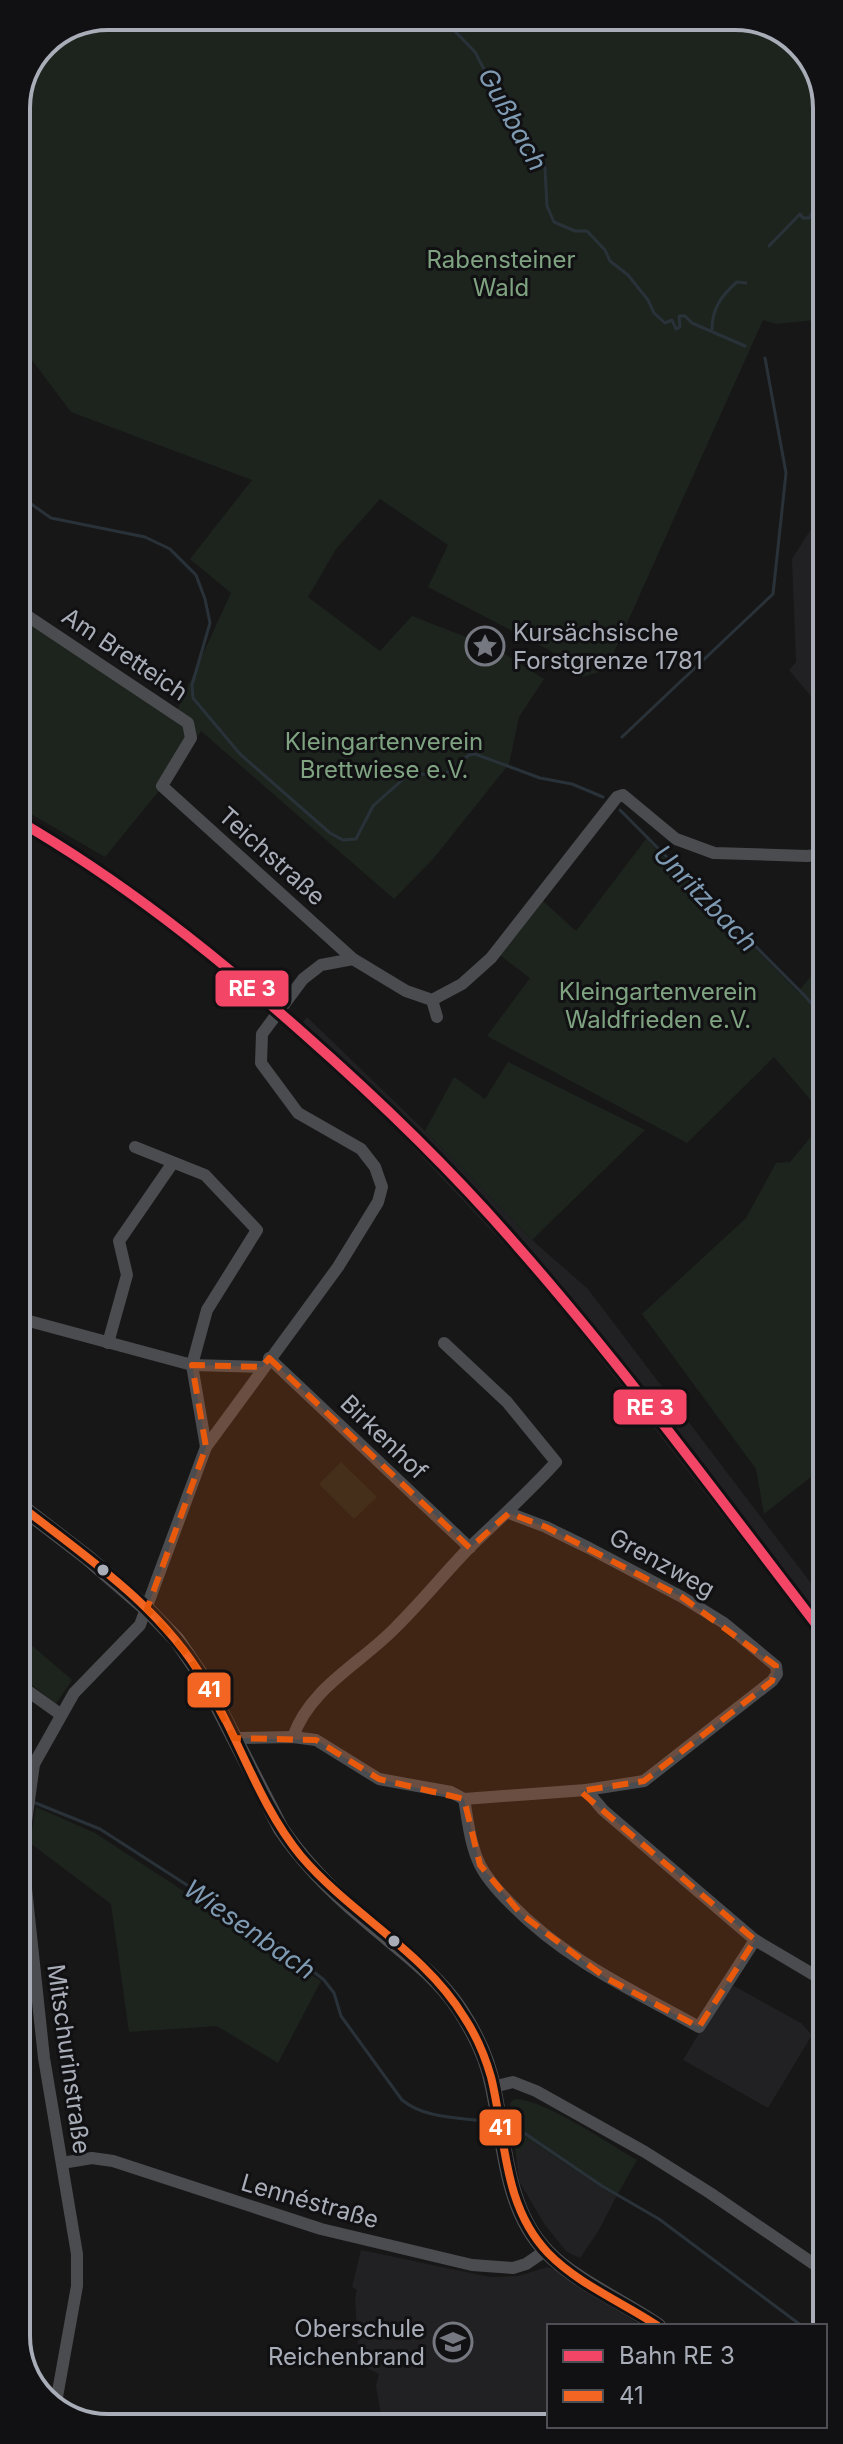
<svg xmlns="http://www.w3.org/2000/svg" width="843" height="2444" font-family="Inter,sans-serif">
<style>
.built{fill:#212123}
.green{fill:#1d241e}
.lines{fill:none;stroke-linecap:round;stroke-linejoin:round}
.stream{stroke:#2a3239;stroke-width:3}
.minor{stroke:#4b4c50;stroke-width:12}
.major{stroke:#4d4f52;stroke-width:16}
.bus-1-casing{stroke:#111113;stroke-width:14}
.bus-1{stroke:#f26522;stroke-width:8}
.rail-1-casing{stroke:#111113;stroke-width:16}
.rail-1{stroke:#f34667;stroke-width:10}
.marked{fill:#e8590c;fill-opacity:0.2;stroke:#e8590c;stroke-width:6;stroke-dasharray:16 10;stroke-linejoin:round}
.bus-dot{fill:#a8adb8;stroke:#111113;stroke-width:3}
.labels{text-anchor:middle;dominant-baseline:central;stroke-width:6;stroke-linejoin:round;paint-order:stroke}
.park-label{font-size:24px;fill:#7fa381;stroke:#111113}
.poi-label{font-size:24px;fill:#a8adb8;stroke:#111113;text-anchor:start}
.street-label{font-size:24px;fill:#a8adb8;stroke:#111113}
.water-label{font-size:26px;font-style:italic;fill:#7f9bb3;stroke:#111113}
.rim{fill:none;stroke:#a8adb8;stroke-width:4}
.line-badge{stroke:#111113;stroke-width:3}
.badge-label{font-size:22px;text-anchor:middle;font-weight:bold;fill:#fff}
</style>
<rect width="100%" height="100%" fill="#171717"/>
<g class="built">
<polygon points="824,509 825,713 789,670 796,662 792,559"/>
<polygon points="307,1017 425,1131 532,1240 588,1289 826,1603 826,1649 564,1312 518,1259 393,1126 293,1034"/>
<polygon points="734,1986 801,2023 812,2035 768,2108 683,2060 723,1993"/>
<polygon points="528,2139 616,2197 599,2230 580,2258 567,2252 545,2225 519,2181 516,2157"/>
<polygon points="361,2250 490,2277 518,2276 547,2267 556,2270 640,2325 549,2326 549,2417 493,2426 383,2426 376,2386 379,2374 369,2369 359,2359 355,2299 357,2290 352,2287"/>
</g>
<g class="green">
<polygon points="108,16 741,16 795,39 824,84 824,319 776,324 763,320 606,670 583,677 551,651 428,587 448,545 380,499 336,549 308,597 380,651 412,616 497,649 544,679 519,717 509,764 433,859 394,899 201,731 167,781 105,857 17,806 17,605 177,710 231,593 190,559 252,480 71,412 16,339 16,103 43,43"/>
<polygon points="646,839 798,992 825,959 825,1117 774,1057 687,1143 487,1036 530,978 500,955 543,901 576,931"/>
<polygon points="508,1062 645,1130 532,1240 425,1131 454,1077 485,1099"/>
<polygon points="825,1120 826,1465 764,1514 756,1469 642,1314 746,1218 776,1163 790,1162"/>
<polygon points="341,1462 377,1497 354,1519 319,1484"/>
<polygon points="23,1638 72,1680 56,1704 18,1674 18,1642"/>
<polygon points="36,1807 95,1833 321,1981 278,2063 217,2026 129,2032 111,1904 30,1843"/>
<path d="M515 2099C544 2099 609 2144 637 2160L616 2197 529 2140 516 2157 510 2103Z"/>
</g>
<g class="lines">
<g class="stream">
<polyline points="435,16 448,24 475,52 487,75 511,109 513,120 527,137 545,168 547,206 554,222 575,231 587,231 605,250 610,261 628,275 648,300 654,313 665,323 672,320 676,329 680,327 679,316 685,316 692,323 745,346"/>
<polyline points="769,246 800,214 803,218 809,218 814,210 824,203"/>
<path d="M712 329C712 308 722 295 737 282L746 283"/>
<polyline points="17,494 51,518 145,537 170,549 196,575 205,599 210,623 192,685 193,698 240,754 330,833 343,840 356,839 373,806 410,773 443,776 469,755 475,754 540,778 572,784 603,797"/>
<polyline points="622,737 773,594 786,473 765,358"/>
<polyline points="620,810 804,995 825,1019"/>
<path d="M33 1802 100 1829 280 1945 324 1980 334 1993 341 2016 402 2100C427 2120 461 2117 491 2122"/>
<polyline points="507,2125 514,2126 602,2186 659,2219 802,2326"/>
</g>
<g class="minor">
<polyline points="17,609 188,723 191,738 162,786 353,959 406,991 432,1000 462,984 491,958 617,797 623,795 676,839 714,853 807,856 825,854"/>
<polyline points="432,1000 437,1017"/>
<polyline points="135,1147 205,1175 257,1230 207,1310 192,1365 206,1447"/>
<polyline points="18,1318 192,1365 262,1367"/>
<polyline points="108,1343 127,1275 119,1241 172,1164"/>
<polyline points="269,1358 470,1548"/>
<polyline points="18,1684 60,1714"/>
<path d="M293 1737C310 1687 362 1663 397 1626 422 1601 444 1574 468 1549 498 1520 528 1493 556 1462L507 1402 444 1343"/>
<polyline points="234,1738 293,1737 316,1740 379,1779 451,1792 464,1799 586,1790 644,1781 772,1681 777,1674 776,1666 724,1623 682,1597 589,1548 546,1527 509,1513"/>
<polyline points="586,1790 603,1810 755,1940 826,1982"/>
<path d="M464 1799C468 1820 470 1845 480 1865 487 1879 499 1892 510 1903 564 1959 632 1990 699 2027L755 1940"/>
<polyline points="493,2087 513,2082 536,2091 645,2152 710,2193 827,2273"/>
<polyline points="62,2163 92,2158 113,2161 321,2229 472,2265 513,2268 526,2264 545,2251"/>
<polyline points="55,2408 77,2286 77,2254 44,2058 22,1851 34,1764 74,1693 140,1625 206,1447 338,1267 378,1202 382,1187 375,1167 361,1149 298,1113 261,1063 262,1034 303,979 321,965 353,959"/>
</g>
<path class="major" d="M18 1504 88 1558 147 1609 177 1640 205 1681 281 1829C304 1863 332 1891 364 1918 397 1947 435 1972 460 2010 475 2033 488 2060 493 2087 505 2143 505 2209 547 2252 576 2282 624 2302 658 2326"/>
<g class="bus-1-casing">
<path id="bus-1" d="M18 1504C85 1556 162 1607 205 1682 239 1738 259 1805 301 1856 350 1914 425 1952 464 2017 476 2035 485 2056 491 2077 506 2137 502 2205 548 2253 578 2284 622 2302 658 2326"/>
</g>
<use href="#bus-1" class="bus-1"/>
<g class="rail-1-casing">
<path id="rail-1" d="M17 820C121 880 214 954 303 1033 379 1100 452 1170 518 1247 627 1371 725 1506 826 1637"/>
</g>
<use href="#rail-1" class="rail-1"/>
</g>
<path class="marked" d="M269 1358 470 1548 509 1513 546 1527 682 1597 776 1666 772 1681 644 1781 580 1791 755 1940 699 2027 606 1978 521 1914 480 1865 464 1799 379 1779 316 1740 234 1738 189 1656 147 1609 206 1447 192 1365 262 1367Z"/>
<defs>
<g id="sight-ring" transform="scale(2)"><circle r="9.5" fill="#111113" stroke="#757880" stroke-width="1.5"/><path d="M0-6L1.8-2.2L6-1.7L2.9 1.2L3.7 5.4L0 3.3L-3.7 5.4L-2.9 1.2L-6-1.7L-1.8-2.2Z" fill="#757880"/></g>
<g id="school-ring" transform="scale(2)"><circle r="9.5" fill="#111113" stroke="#757880" stroke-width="1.5"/><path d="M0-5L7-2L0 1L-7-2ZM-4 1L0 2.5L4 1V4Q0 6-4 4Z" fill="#757880"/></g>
</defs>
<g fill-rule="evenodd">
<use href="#sight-ring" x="485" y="646"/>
<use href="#school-ring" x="453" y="2342"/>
</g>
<g class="bus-dot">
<circle cx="103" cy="1570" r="7"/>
<circle cx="394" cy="1941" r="7"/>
</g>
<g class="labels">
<g class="park-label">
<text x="501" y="259">Rabensteiner<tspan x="501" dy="28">Wald</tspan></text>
<text x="384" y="741">Kleingartenverein<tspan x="384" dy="28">Brettwiese e.V.</tspan></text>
<text x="658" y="991">Kleingartenverein<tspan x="658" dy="28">Waldfrieden e.V.</tspan></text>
</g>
<g class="poi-label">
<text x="513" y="632">Kursächsische<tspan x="513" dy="28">Forstgrenze 1781</tspan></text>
<text x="425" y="2328" text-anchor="end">Oberschule<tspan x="425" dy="28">Reichenbrand</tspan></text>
</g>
<g class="street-label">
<text transform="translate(125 654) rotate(34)">Am Bretteich</text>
<text transform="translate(272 856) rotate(42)">Teichstraße</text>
<text transform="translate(384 1437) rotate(44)">Birkenhof</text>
<text transform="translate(662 1563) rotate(29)">Grenzweg</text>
<text transform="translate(69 2059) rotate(82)">Mitschurinstraße</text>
<text transform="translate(310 2201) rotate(16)">Lennéstraße</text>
</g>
<g class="water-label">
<text transform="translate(513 119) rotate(61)">Gußbach</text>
<text transform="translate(706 898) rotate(46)">Unritzbach</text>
<text transform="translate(250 1929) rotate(35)">Wiesenbach</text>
</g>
</g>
<path d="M0 0H843V2444H0ZM108 30H735A78 78 0 0 1 813 108V2336A78 78 0 0 1 735 2414H108A78 78 0 0 1 30 2336V108A78 78 0 0 1 108 30Z" fill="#111113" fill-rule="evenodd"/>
<path class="rim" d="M108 30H735A78 78 0 0 1 813 108V2336A78 78 0 0 1 735 2414H108A78 78 0 0 1 30 2336V108A78 78 0 0 1 108 30Z"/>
<g class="line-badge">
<rect x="214" y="969" width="76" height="39" rx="8" fill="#f34667"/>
<rect x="612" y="1388" width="76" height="38" rx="8" fill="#f34667"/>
<rect x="186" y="1671" width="46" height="38" rx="8" fill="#f26522"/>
<rect x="478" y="2108" width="45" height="39" rx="8" fill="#f26522"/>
</g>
<g class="badge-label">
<text x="252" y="996">RE 3</text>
<text x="650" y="1415">RE 3</text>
<text x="209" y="1697">41</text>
<text x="500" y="2135">41</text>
</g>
<rect x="547" y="2324" width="280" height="104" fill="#111113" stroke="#4d4f55" stroke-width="2"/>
<rect x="563" y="2350" width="40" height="12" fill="#f34667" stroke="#4d4f55" stroke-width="2"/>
<text x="619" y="2364" font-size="24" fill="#a8adb8">Bahn RE 3</text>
<rect x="563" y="2390" width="40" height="12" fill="#f26522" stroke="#4d4f55" stroke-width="2"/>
<text x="619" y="2404" font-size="24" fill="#a8adb8">41</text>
</svg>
